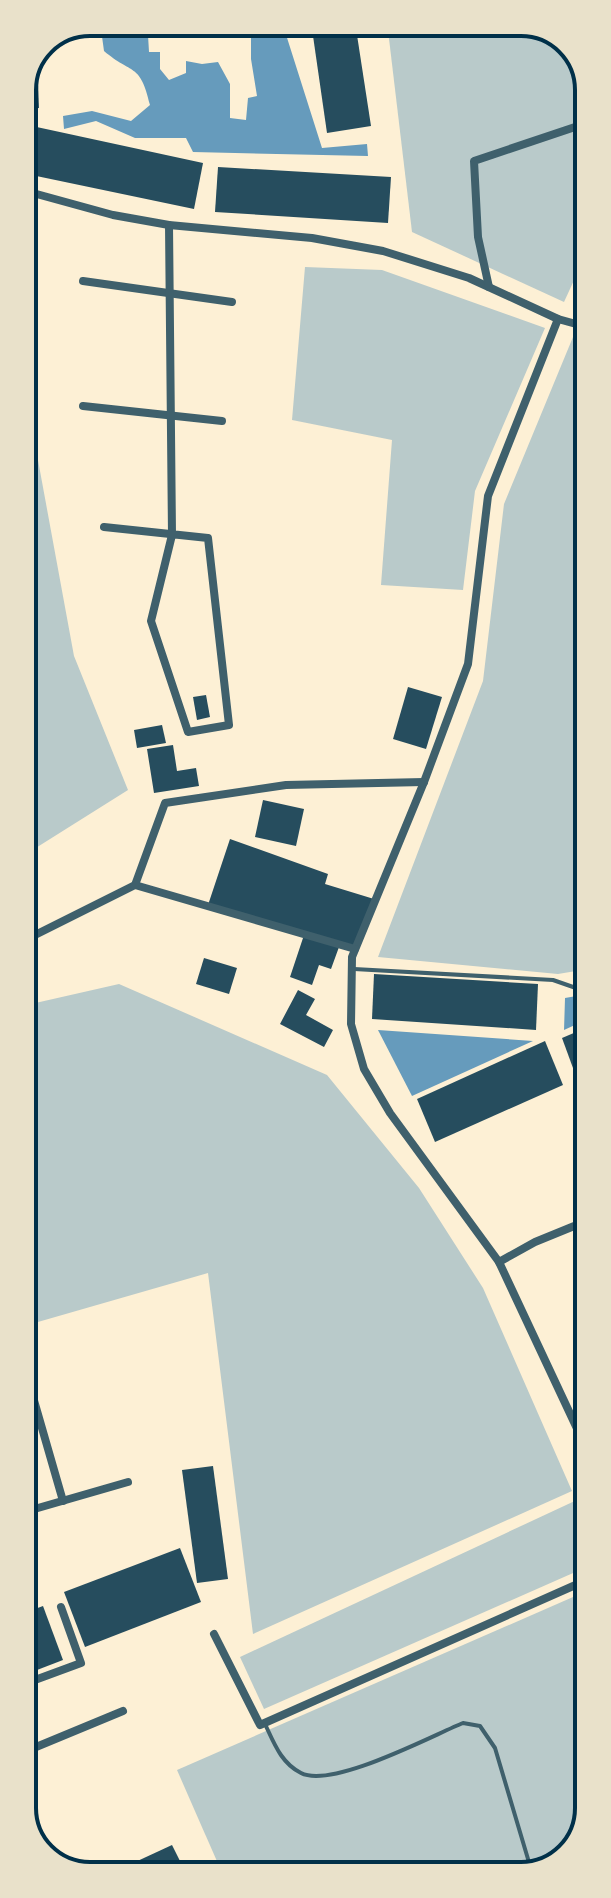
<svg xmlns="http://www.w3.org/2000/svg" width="611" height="1898" font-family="'Zilla Slab',serif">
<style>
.green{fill:#b9caca}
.water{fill:#669bbc}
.building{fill:#264d5e}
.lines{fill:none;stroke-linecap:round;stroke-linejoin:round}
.service{stroke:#3f606c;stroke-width:4}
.minor{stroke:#3f606c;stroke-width:8}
.rim{fill:none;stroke:#003049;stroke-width:4}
</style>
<rect width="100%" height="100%" fill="#fdf0d5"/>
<g class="green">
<polygon points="387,22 530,23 566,39 587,73 587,252 564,302 412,232"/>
<polygon points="305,267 382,270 545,328 475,491 463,590 381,585 392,440 292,420"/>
<polygon points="573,337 587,343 588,969 558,974 378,957 483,681 504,504"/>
<polygon points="22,373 74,656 128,790 23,856"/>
<polygon points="119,984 327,1075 419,1188 483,1288 572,1491 253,1634 208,1273 24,1326 23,999 31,1004"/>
<polygon points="579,1499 589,1566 264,1709 240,1657"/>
<polygon points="589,1590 589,1809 575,1850 538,1874 223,1875 177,1770"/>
</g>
<g class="water">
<path d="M100 22H137V34L148 35 149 52H160V69L169 80 186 73V61L202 64 218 62 230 84V118L246 120 248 98 257 96 251 59V24L282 22 322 148 367 144 368 156 193 152 186 138H135L96 121 64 129 63 116 92 111 131 121 150 105C140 62 132 75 104 51Z"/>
<polygon points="588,994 588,1019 564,1030 565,998"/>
<polygon points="378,1030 533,1041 412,1096"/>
</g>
<g class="building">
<polygon points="311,22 355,22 371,126 327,133"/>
<polygon points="37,54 39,108 22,110 22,86"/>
<polygon points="32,126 203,163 194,209 22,173"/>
<polygon points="218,167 391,177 388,223 215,212"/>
<polygon points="408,687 442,697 426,749 393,739"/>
<polygon points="206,695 210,717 197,720 193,697"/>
<polygon points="162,725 166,743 137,748 134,730"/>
<polygon points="173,745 177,771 196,768 199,786 154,793 147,749"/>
<polygon points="263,800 304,809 296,846 255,837"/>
<polygon points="230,839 328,874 325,884 374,899 354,948 208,905"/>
<polygon points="304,935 339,947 331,969 319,965 312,985 290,977"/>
<polygon points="204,958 237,968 229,994 196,984"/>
<polygon points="374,974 538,984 536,1030 372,1019"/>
<polygon points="298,990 315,999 306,1015 333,1030 324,1047 280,1024"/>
<polygon points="588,1027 588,1074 577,1079 562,1038"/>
<polygon points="545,1041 563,1085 435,1142 417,1099"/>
<polygon points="213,1466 228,1579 197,1583 182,1470"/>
<polygon points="180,1548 201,1602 85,1647 64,1592"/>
<polygon points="43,1606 63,1660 24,1675 24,1613"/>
<polygon points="172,1845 187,1875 121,1876 118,1870"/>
</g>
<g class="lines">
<g class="service">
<polyline points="354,969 553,980 576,988"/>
<path d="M265 1724C274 1743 281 1763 301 1773 332 1789 431 1736 463 1723L480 1726 495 1748 528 1859 527 1874"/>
</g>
<g class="minor">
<polyline points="22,190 113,215 169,225 312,238 383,251 469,278 558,319 587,327"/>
<polyline points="83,281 232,302"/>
<polyline points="489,287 478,237 474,161 587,123"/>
<polyline points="558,319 488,496 468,664 424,782 352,957 351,1024 364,1069 390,1113 499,1262 581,1437 589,1469"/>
<polyline points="83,406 222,421"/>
<polyline points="104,527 208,538 229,725 188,732 151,621 172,535 169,225"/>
<polyline points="135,885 355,949"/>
<polyline points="23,941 135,885 165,803 286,785 424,782"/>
<polyline points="499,1262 535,1242 584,1222"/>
<polyline points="31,1390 63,1501"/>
<polyline points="24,1512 128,1482"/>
<polyline points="214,1634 260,1725 589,1579"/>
<polyline points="24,1684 81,1663 61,1607"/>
<polyline points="24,1752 123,1711"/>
</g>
</g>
<path d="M0 0H611V1898H0ZM90 36H521A54 54 0 0 1 575 90V1808A54 54 0 0 1 521 1862H90A54 54 0 0 1 36 1808V90A54 54 0 0 1 90 36Z" fill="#e9e1ca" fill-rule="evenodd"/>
<path class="rim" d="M90 36H521A54 54 0 0 1 575 90V1808A54 54 0 0 1 521 1862H90A54 54 0 0 1 36 1808V90A54 54 0 0 1 90 36Z"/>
</svg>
